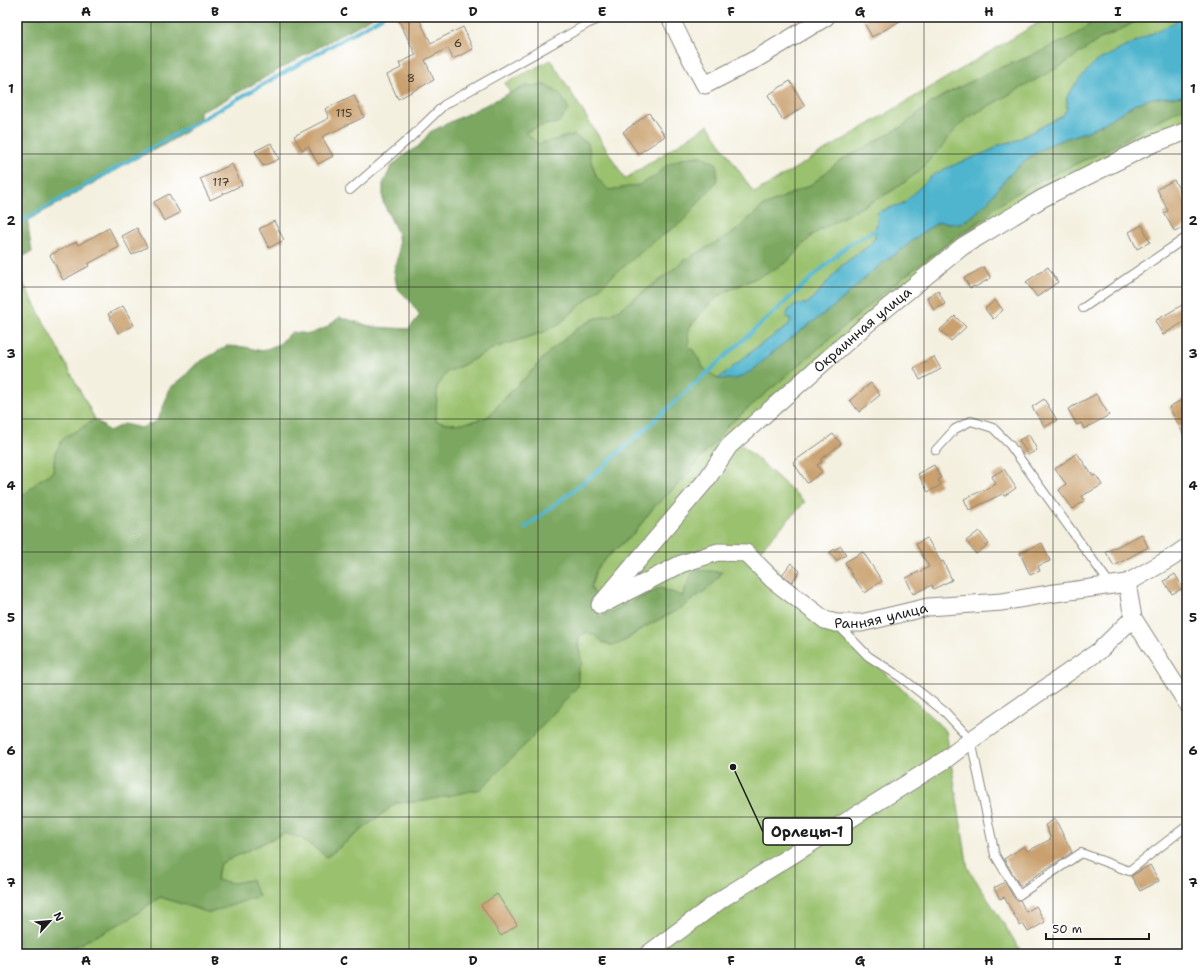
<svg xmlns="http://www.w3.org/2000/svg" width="1204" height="971" font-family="'Shantell Sans',sans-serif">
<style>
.green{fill:#9ac16d;stroke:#5b6e44}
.forest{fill:#7ba760;stroke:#4c623e}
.water{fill:#4fb5ce;stroke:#366875}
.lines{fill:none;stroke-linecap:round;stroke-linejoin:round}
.stream{stroke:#4fb5ce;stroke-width:4}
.building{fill:#c9a06e}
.lane-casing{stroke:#88867e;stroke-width:10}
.street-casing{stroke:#88867e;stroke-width:19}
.lane{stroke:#fff;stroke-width:8}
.street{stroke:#fff;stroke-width:17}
.grid{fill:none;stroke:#1c1c1c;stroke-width:1;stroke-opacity:0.55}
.labels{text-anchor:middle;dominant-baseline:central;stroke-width:3.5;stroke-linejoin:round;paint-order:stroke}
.number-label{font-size:12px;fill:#473d30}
.street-label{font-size:14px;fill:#1c1c1c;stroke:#fff}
.leader{fill:none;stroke:#1c1c1c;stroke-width:1.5}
.callout-dot{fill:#1c1c1c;stroke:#fff;stroke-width:1.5}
.callout{fill:#fff;stroke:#1c1c1c;stroke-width:1.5}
.callout-label{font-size:15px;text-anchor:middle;font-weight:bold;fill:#1c1c1c}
.neatline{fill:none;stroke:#1c1c1c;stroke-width:1.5}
.grid-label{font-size:13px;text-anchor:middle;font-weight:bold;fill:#1c1c1c}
</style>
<rect width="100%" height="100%" fill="#fff"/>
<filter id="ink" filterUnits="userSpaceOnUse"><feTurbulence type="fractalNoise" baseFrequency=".025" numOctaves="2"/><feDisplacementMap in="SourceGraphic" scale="8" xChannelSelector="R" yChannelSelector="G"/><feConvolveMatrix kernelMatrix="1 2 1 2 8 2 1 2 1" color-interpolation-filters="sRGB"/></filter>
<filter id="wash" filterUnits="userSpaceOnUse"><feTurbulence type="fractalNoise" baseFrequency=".012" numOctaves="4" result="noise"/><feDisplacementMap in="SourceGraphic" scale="16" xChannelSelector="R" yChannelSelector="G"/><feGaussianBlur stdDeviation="0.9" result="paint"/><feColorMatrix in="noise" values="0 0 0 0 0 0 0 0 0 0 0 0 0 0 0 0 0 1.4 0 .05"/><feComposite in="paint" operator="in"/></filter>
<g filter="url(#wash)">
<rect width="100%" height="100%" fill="#f4f0e0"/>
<g class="green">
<polygon points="1048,17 1100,17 1075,35 1059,43 1026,58 992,71 946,94 931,103 903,126 826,173 812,184 762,207 733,233 685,260 656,283 612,314 594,319 578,328 550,351 526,377 513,389 488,417 471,422 453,424 436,421 437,387 447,372 463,365 494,348 544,332 560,323 598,290 611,277 653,242 668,232 717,164 701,156 684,158 667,165 654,177 639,186 609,190 597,178 591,161 587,143 573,135 538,144 525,132 540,126 558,123 527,86 510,93 505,83 551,60 625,179 708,125 754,193"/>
<polygon points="1144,17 1179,17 1175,22 1077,82 1067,97 1067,109 1062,116 1015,141 998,145 994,149 929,178 904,203 878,212 875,237 870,245 842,265 813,299 806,304 797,304 791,320 787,327 757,347 718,379 704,369 695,353 689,346 688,329 710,303 725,292 773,270 788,261 812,235 843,217 890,192 905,182 919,171 931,158 943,146 954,131 967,118 1064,64 1100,39 1116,32"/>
<polygon points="1187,107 1187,128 1043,189 731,435 805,502 758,552 946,731 968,868 1023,954 60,954 129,919 160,897 210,913 251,880 233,883 216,881 220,864 284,833 301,838 327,857 396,803 424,801 578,686 578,670 582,663 578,646 579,637 587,632 595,635 602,642 611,645 627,640 641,629 681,608 710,587 722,573 682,596 660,588 599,618 596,597 591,587 596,570 607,557 633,534 655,506 681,482 692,469 703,455 716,442 725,428 888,289 956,237 985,218 997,206 1026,187 1106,150 1147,126 1179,110"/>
<polygon points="17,271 95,419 81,429 64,437 55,453 53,472 38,481 25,494 17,493"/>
</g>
<g class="forest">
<polygon points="17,17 373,17 214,106 201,110 199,122 182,134 162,146 133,160 59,203 28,220 29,234 32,252 17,259"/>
<polygon points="1100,17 1144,17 1116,32 1100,39 1064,64 967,118 954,131 943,146 931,158 919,171 905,182 890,192 843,217 812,235 788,261 773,270 725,292 710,303 688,329 689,346 695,353 704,369 719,379 752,371 779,347 837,304 876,268 905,247 923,232 939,222 960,224 975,214 987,202 1010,174 1023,162 1037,152 1053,143 1088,131 1104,123 1135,104 1152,98 1187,96 1187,107 1179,110 1147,126 1106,150 1026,187 997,206 985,218 956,237 888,289 725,428 716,442 703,455 692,469 681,482 655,506 633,534 607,557 596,570 591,587 596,597 599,618 660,588 682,596 694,570 722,572 716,580 710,587 681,608 641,629 619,644 611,645 602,642 595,635 587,632 579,637 578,646 582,663 578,670 578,686 523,747 481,789 424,801 396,803 327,857 301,838 284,833 220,864 216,880 233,883 251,880 259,896 210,913 160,897 129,919 60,954 17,954 17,493 25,494 38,481 53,472 55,453 64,437 80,429 95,419 109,431 124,424 141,428 157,421 164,405 170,388 184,377 196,364 227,346 245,347 262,351 279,344 292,332 310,334 325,328 340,317 373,327 409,329 420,315 410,301 397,288 394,270 399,253 398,234 383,202 383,184 391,167 404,155 419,146 430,132 510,93 527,86 545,85 560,94 569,109 558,123 540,126 525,132 538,144 573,135 588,143 591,161 597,178 609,190 639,185 654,177 667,165 684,158 702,156 717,164 717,181 682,222 653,242 611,277 598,290 560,323 544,332 494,348 463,365 447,372 437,387 436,421 453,424 471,422 488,417 513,389 526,377 550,351 578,328 594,319 612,314 656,283 685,260 733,233 762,207 812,184 840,161 903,126 931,103 946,94 992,71 1026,58 1059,43 1075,35"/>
</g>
<polygon class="water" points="1179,17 1187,17 1187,96 1152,98 1135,104 1104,123 1088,131 1053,143 1037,152 1023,162 1010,174 987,202 975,214 960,224 939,222 923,232 905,247 876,268 837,304 779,347 752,371 736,379 718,379 757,347 787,327 791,320 786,317 789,309 797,304 806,304 813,299 842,265 870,245 875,237 878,212 904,203 929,178 944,169 994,149 998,145 1015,141 1062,116 1067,109 1067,97 1077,82 1095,62 1175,22"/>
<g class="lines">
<g class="stream">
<polyline points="17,224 382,17"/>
<polyline points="525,528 602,468 848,245 881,227"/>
</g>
</g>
<g id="blocks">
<g class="building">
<polygon points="397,17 418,17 431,43 463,27 473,49 453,59 448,48 425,60 434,80 398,99 387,75 401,68 399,63 416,55"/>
<polygon points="869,17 907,17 872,37 863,21"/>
<polygon points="790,81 805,106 783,120 768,95"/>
<polygon points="354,95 364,117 322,137 333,156 318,164 308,146 302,150 294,136 329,118 325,109"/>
<polygon points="649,113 665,136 638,154 623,132"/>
<polygon points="271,143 279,159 263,166 255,151"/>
<polygon points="232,164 242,185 210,200 200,179"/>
<polygon points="1174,180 1187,203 1187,225 1175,232 1164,213 1168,211 1157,189"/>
<polygon points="169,194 180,213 164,221 154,202"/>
<polygon points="274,221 284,240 269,248 259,229"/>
<polygon points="1142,225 1150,242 1137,249 1129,232"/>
<polygon points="109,228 119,247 88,264 89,266 63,280 50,255 76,242 78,245"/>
<polygon points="137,228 147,247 132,255 122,236"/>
<polygon points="984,267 991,278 975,287 974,286 970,288 964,278"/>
<polygon points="1048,267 1058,282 1037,297 1026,282"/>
<polygon points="938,290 945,304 934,310 927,297"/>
<polygon points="995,300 1003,310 993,319 985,309"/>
<polygon points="1182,305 1187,313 1187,320 1163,335 1155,321"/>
<polygon points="123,306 134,325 118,333 108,314"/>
<polygon points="955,316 966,327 951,341 940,330"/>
<polygon points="934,357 941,369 920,380 914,368"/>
<polygon points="871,383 880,395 859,412 850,400"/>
<polygon points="1096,394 1109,415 1084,429 1081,423 1077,425 1068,409"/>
<polygon points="1187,397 1187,441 1169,407"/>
<polygon points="1044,399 1057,420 1045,427 1032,407"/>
<polygon points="833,434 841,444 820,460 822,462 817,465 822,472 807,483 793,462"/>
<polygon points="1029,435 1037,450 1028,455 1019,440"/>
<polygon points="1077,453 1093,476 1096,475 1102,485 1082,496 1085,500 1073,509 1059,490 1066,484 1055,469"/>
<polygon points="934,465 941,478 938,480 941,485 928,492 918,474"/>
<polygon points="1004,469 1016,488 1004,496 1002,494 969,510 964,499 996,484 992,476"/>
<polygon points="979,531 989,544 976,554 966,541"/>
<polygon points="1142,534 1148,547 1114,566 1106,552"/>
<polygon points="927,538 941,562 943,561 952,580 933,589 932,585 913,594 906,578 929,567 916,544"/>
<polygon points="1042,543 1050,561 1038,566 1040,571 1030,575 1020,553"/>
<polygon points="841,546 846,555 836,561 830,552"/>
<polygon points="863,552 882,581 865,593 853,577 845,562"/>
<polygon points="791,563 800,571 792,582 782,575"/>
<polygon points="1175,574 1183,588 1172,594 1164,581"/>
<polygon points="1055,819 1072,852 1020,886 1004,859 1024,846 1028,851 1051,839 1045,825"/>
<polygon points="1150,865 1159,881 1140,891 1131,876"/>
<polygon points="1005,882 1014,898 1017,900 1020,900 1026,912 1036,906 1045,922 1028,932 1023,924 1020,926 1004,897 1000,899 994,888"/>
<polygon points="497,894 517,925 501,936 481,905"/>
</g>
</g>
</g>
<g filter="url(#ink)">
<use href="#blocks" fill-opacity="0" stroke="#88867e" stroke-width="1"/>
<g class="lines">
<g class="lane-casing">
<g id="lane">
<polyline points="350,190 411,137 444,105 589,23 604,17"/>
<polyline points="1083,308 1187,237"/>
<polyline points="936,450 955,429 971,421 993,428 1010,445 1110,584"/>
<polyline points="837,624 868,656 902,678 945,712 971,740 995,855 1019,895 1081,853 1129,871 1187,826"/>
</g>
</g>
<g class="street-casing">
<g id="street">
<polyline points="670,17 683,44 705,85 756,59 826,17"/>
<path id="s1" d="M607 602 681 564 718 552 746 553 773 580 825 620 836 623H861L928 607 1002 602 1048 594 1127 583 1171 558 1187 547"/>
<path id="s2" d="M600 605 707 479 729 446 866 325 963 246 1043 198 1152 144 1187 131"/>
<polyline points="1133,618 1187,703"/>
<polyline points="648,954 723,898 945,760 971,740 1099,651 1133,618 1127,583"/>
</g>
</g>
<use href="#lane" class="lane"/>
<use href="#street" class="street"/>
</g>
</g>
<path class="grid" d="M151 17V954M280 17V954M409 17V954M538 17V954M666 17V954M795 17V954M924 17V954M1053 17V954M17 154H1187M17 287H1187M17 419H1187M17 552H1187M17 684H1187M17 817H1187"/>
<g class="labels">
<g class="number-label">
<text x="458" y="43">6</text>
<text x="411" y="78">8</text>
<text x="344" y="113">115</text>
<text x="221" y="182">117</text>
</g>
<g class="street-label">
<text stroke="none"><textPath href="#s2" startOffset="382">Окраинная улица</textPath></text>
<text stroke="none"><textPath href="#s1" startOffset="311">Ранняя улица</textPath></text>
</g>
</g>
<path class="leader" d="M733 767L763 832"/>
<circle class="callout-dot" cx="733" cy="767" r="4"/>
<rect class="callout" x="763" y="818" width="89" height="27" rx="4"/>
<g class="callout-label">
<text x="807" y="837">Орлецы-1</text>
</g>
<rect width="1204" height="971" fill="none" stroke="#fff" stroke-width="44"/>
<g transform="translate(50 921) rotate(63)" stroke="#ffffff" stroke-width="3" paint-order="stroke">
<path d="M0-3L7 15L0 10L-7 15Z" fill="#1c1c1c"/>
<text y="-6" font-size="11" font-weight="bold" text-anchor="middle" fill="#1c1c1c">N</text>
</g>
<path d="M1046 933v6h103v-6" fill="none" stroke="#1c1c1c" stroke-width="2"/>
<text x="1052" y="933" font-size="12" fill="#1c1c1c" stroke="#ffffff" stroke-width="3" paint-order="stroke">50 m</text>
<rect x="22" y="22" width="1160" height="927" class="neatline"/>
<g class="grid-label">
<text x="86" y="16">A</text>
<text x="215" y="16">B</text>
<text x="344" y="16">C</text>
<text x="473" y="16">D</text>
<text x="602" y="16">E</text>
<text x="731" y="16">F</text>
<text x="860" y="16">G</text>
<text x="989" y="16">H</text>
<text x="1118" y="16">I</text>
<text x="11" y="93">1</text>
<text x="1193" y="93">1</text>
<text x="11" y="225">2</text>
<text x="1193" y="225">2</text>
<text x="11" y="358">3</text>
<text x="1193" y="358">3</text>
<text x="11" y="490">4</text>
<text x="1193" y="490">4</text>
<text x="11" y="622">5</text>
<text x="1193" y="622">5</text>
<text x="11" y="755">6</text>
<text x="1193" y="755">6</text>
<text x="11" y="887">7</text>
<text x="1193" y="887">7</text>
<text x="86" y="965">A</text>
<text x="215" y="965">B</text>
<text x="344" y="965">C</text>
<text x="473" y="965">D</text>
<text x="602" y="965">E</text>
<text x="731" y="965">F</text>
<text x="860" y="965">G</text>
<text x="989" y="965">H</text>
<text x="1118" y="965">I</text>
</g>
</svg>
